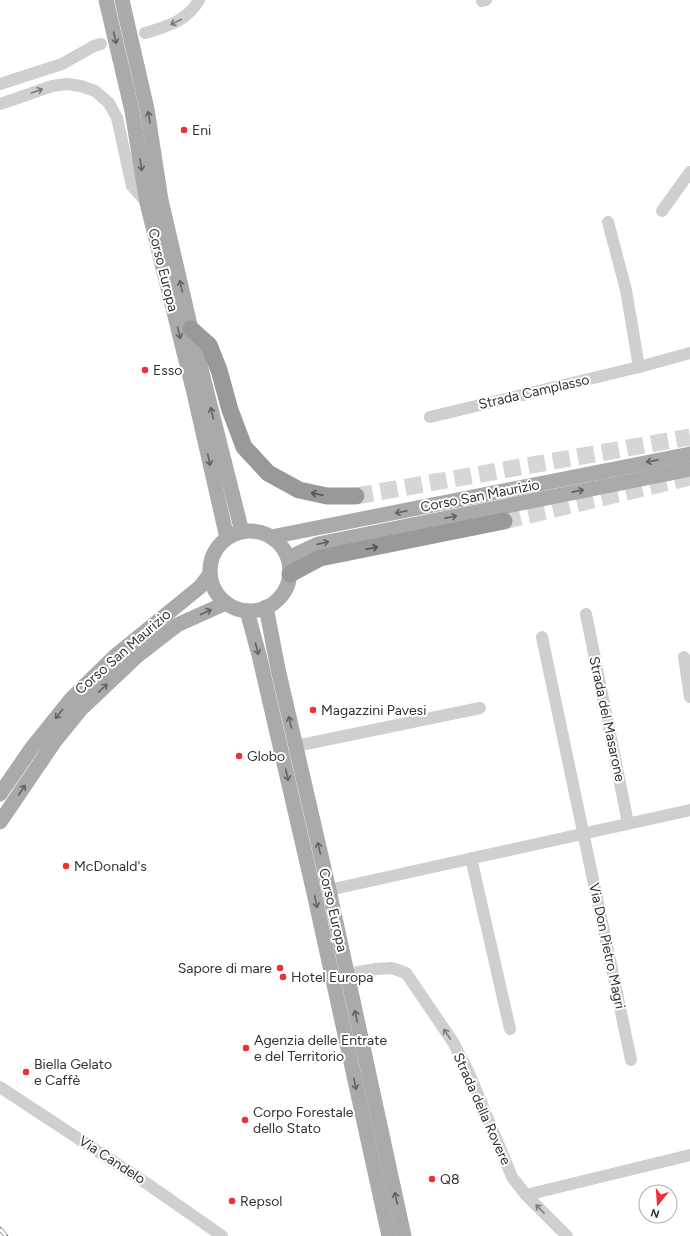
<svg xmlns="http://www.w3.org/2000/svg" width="690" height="1236" font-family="Figtree,sans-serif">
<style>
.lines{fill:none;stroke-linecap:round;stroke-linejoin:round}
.highway-tunnel{stroke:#d6d6d6;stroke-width:17;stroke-dasharray:17 8;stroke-linecap:butt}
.minor{stroke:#cfcfcf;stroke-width:12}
.major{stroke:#aaa;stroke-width:15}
.highway{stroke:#999;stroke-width:17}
.rail-casing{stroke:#878787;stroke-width:4.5}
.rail{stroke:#fff;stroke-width:3;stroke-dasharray:9;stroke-linecap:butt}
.oneway{stroke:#797979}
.oneway2{stroke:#626262}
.oneway3{stroke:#515151}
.poi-dot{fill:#ee2f35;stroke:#fff;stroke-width:1.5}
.labels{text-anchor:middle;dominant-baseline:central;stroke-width:4;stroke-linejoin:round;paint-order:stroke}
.poi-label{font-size:14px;fill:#323232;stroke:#fff;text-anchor:start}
.street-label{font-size:14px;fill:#323232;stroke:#fff}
</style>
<rect width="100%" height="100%" fill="#fff"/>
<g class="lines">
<g class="highway-tunnel">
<polyline points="356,496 690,437"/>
<polyline points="504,521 690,477"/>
</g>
<g class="minor">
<polyline points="482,1 486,0"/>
<path d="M145 33C168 26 187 21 199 0"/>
<polyline points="0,84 62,64 94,46 101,44"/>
<polyline points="0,104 52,86 67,84 81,86 95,91 109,103 117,118 132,186 147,203"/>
<polyline points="662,211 690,172"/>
<polyline points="608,222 626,290 639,367"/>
<polyline points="430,417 639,367 690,353"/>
<polyline points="586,614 628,823"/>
<polyline points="542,637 631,1060"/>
<polyline points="684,657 690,697"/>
<polyline points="296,746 480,708"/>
<polyline points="471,858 510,1029"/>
<polyline points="329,890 690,810"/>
<polyline points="347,974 376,969 392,968 406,973 453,1042 469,1073 512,1177 526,1195 567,1236"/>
<polyline points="0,1087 149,1185 222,1236"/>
<polyline points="526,1195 690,1155"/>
</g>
<g class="major">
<polyline points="106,0 132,111 147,203 194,393 227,538"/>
<polyline points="122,0 147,109 161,200 191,329 242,532"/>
<circle cx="250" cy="571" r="40"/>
<polyline points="271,537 690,454"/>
<polyline points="288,558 318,544 690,469"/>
<polyline points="266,607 278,669 329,890 404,1236"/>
<polyline points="247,611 259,655 314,893 389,1236"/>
<polyline points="0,794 31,749 72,698 115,656 200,587 210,574"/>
<polyline points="0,822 55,741 81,709 137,656 177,625 226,603"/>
</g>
<g class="highway">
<polyline points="191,329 209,345 219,370 230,410 244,447 268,473 299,490 327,496 356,496"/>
<polyline points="290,574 320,558 504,521"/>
</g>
<g class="rail-casing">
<polyline id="rail" points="0,1229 6,1236"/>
</g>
<use href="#rail" class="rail"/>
</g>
<defs><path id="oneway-shaft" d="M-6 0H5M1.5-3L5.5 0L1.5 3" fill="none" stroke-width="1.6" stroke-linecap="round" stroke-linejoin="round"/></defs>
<g class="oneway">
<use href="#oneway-shaft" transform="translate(176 22) rotate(154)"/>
<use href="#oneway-shaft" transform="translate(37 91) rotate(-19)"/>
<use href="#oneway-shaft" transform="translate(447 1034) rotate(-124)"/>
<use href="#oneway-shaft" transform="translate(540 1209) rotate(-135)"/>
</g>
<g class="oneway2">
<use href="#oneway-shaft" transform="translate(115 38) rotate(77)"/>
<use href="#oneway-shaft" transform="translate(149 117) rotate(-99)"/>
<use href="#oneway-shaft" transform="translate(141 165) rotate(81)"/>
<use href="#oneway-shaft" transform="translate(181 286) rotate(-103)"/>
<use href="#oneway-shaft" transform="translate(179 333) rotate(76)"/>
<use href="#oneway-shaft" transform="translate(212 413) rotate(-104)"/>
<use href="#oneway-shaft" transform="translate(209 460) rotate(78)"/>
<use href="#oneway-shaft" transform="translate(652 461) rotate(169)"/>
<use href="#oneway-shaft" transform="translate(578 491) rotate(-11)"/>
<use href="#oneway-shaft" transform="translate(401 512) rotate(169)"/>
<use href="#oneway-shaft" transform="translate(451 517) rotate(-11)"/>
<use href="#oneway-shaft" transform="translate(323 543) rotate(-13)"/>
<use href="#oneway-shaft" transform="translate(206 612) rotate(-24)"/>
<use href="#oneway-shaft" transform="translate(257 649) rotate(75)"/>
<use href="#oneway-shaft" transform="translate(103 688) rotate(-44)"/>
<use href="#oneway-shaft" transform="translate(59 714) rotate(128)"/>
<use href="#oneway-shaft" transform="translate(290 722) rotate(-103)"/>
<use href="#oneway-shaft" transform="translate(287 775) rotate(77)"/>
<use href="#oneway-shaft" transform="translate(22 790) rotate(-56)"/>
<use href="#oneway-shaft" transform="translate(319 848) rotate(-103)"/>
<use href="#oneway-shaft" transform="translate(316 902) rotate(78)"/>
<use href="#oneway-shaft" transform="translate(356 1016) rotate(-102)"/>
<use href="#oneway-shaft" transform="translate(355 1084) rotate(78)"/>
<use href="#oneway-shaft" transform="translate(396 1198) rotate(-102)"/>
</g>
<g class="oneway3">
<use href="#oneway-shaft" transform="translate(317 494) rotate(-168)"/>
<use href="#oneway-shaft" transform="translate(372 548) rotate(-12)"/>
</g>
<g class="poi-dot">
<circle cx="184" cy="130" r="4"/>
<circle cx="145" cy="370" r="4"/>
<circle cx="313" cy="710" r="4"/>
<circle cx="239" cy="756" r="4"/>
<circle cx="66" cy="866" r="4"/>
<circle cx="280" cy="968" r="4"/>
<circle cx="283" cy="977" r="4"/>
<circle cx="246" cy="1048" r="4"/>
<circle cx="26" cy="1072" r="4"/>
<circle cx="245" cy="1120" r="4"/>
<circle cx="432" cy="1179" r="4"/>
<circle cx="232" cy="1201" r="4"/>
</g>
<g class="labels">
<g class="poi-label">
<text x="192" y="130">Eni</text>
<text x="153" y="370">Esso</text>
<text x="321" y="710">Magazzini Pavesi</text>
<text x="247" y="756">Globo</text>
<text x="74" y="866">McDonald's</text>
<text x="272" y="968" text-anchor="end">Sapore di mare</text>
<text x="291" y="977">Hotel Europa</text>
<text x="254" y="1040">Agenzia delle Entrate<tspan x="254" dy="16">e del Territorio</tspan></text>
<text x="34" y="1064">Biella Gelato<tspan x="34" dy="16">e Caffè</tspan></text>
<text x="253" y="1112">Corpo Forestale<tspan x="253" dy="16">dello Stato</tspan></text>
<text x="440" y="1179">Q8</text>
<text x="240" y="1201">Repsol</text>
</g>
<g class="street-label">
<text transform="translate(163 270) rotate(76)">Corso Europa</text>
<text transform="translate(534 392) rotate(-13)">Strada Camplasso</text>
<text transform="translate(480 496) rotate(-11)">Corso San Maurizio</text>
<text transform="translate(123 652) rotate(-41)">Corso San Maurizio</text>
<text transform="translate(607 719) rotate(78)">Strada del Masarone</text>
<text transform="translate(333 910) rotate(77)">Corso Europa</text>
<text transform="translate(607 946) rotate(78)">Via Don Pietro Magri</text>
<text transform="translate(482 1109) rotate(66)">Strada della Rovere</text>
<text transform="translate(112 1160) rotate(33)">Via Candelo</text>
</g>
</g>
<g transform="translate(658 1204) rotate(197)"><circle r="19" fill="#ffffff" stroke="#adadad"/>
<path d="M0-3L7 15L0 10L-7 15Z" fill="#ee2f35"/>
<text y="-6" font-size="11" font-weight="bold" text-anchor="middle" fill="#323232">N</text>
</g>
</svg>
